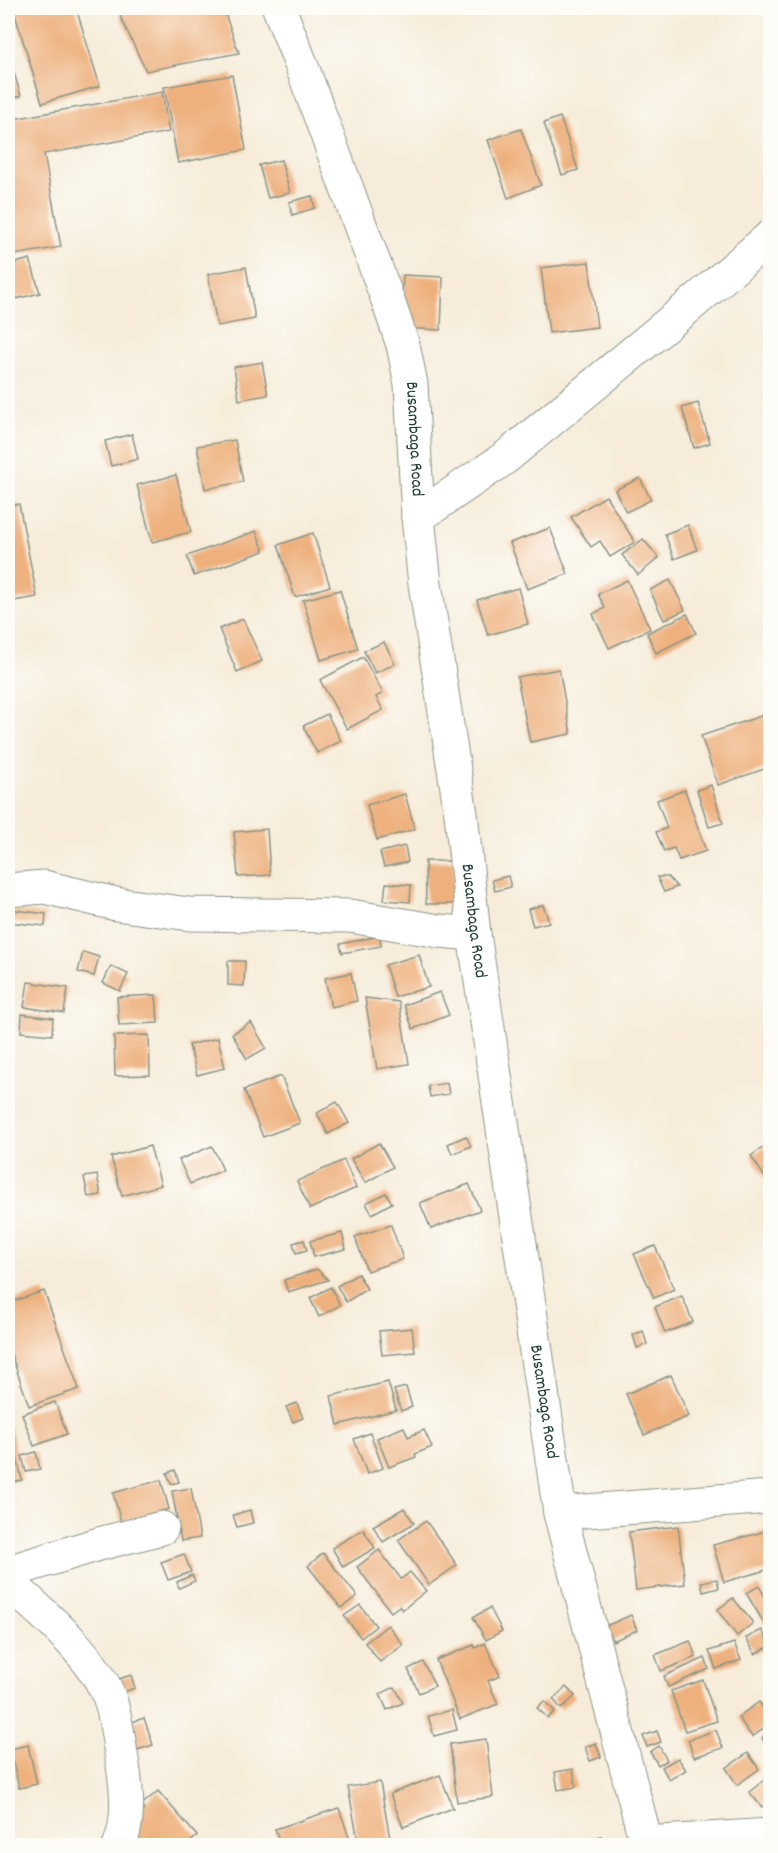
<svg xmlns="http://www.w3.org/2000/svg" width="778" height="1853" font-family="Dekko,sans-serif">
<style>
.building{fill:#eeb17e}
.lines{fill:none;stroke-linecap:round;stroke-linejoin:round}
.minor-casing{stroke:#8a9486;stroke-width:35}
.minor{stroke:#fff;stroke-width:33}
.labels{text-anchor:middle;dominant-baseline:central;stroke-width:4.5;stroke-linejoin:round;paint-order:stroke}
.street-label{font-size:18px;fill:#1f3d34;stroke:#fdfcf7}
</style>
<rect width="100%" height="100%" fill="#fdfcf7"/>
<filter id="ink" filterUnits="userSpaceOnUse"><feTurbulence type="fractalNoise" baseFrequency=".0167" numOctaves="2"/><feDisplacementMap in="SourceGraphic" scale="12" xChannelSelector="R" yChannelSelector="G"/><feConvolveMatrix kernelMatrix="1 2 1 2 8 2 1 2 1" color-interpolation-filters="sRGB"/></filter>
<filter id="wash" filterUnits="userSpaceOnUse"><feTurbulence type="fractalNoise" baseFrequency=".008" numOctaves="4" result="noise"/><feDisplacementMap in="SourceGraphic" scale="24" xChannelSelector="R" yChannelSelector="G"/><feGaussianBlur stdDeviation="1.35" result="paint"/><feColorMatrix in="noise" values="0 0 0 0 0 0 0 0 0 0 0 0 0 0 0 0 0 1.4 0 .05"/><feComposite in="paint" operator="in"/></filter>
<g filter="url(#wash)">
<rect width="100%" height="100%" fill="#f6ecd9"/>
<g id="blocks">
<g class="building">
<polygon points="13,8 76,8 100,86 42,103"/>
<polygon points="139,8 223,8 239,53 146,71 120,16"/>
<polygon points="8,53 21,96 8,99"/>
<polygon points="232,75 246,150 178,163 164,87"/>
<polygon points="162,92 169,132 44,154 61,247 14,255 8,218 8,120"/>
<polygon points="560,117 578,170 562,175 544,123"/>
<polygon points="521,129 541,185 508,198 488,140"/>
<polygon points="281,160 290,193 268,198 259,165"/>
<polygon points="312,196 315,208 292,215 289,202"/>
<polygon points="30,259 40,293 8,301 8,265"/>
<polygon points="589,262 597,327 549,333 541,268"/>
<polygon points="246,267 255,319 217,326 208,274"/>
<polygon points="403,275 443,277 441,330 400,328"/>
<polygon points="262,362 268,395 239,400 234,367"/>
<polygon points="698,403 710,443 694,448 682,408"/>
<polygon points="132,434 138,459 111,466 105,441"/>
<polygon points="235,440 243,482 205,489 197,446"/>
<polygon points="176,475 191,532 152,542 137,485"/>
<polygon points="640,478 651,500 626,512 615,490"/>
<polygon points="606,496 635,542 610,557 600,541 591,547 571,517"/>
<polygon points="19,504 37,597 8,602 8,506"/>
<polygon points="688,525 697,550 674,559 665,534"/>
<polygon points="550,528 568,574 527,589 510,543"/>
<polygon points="256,531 264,551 194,576 187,556"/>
<polygon points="313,533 330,586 295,597 278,545"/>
<polygon points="643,539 659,558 638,575 622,555"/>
<polygon points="627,580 650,629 609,648 593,614 605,608 598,594"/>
<polygon points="670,580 685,610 664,620 650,590"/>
<polygon points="518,588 528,624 488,635 477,600"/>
<polygon points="340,590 358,649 321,660 303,600"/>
<polygon points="687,614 696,633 656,653 647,633"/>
<polygon points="243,619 262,661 237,672 219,629"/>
<polygon points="384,642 395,664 375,673 364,651"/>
<polygon points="363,657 383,693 376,697 383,710 347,729 320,680"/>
<polygon points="559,669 571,734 530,742 517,677"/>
<polygon points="770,713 770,767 718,785 701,736"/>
<polygon points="327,714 341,741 317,753 303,726"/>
<polygon points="711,785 723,823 709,827 697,790"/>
<polygon points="685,790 706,851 679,860 674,848 664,851 656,832 667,828 657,800"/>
<polygon points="405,794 415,829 377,840 367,805"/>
<polygon points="267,829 270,875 238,877 234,832"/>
<polygon points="405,846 408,862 384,867 380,852"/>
<polygon points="425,861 454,861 454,904 426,904"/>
<polygon points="508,876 511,887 495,891 492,880"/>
<polygon points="657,877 668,877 677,887 664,892"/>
<polygon points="386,883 411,885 410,902 384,900"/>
<polygon points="543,905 549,922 533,926 528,909"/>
<polygon points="8,909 46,914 45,926 8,922"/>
<polygon points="380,936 381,946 342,953 340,944"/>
<polygon points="83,952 99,957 94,976 78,972"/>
<polygon points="419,955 429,987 395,997 385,965"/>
<polygon points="228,961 245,961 244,986 228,985"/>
<polygon points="111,966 128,974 120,991 103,983"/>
<polygon points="351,973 357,1001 331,1007 325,978"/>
<polygon points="28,982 68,988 64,1013 24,1007"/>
<polygon points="440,992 449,1015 413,1029 404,1005"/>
<polygon points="156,995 158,1023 119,1025 117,997"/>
<polygon points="365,998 399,1002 409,1064 377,1069"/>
<polygon points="22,1014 53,1018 52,1035 21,1032"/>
<polygon points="251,1022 266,1048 247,1059 232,1034"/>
<polygon points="149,1035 150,1075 115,1076 114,1036"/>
<polygon points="218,1038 225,1068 197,1075 189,1045"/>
<polygon points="281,1076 300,1123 263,1137 244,1090"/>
<polygon points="447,1083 449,1094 430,1097 428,1086"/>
<polygon points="337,1102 349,1123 328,1134 317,1113"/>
<polygon points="466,1136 471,1146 452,1154 448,1144"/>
<polygon points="379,1143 393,1167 365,1183 351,1159"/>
<polygon points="770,1143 770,1185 751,1156"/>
<polygon points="150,1146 161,1185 122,1196 111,1157"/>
<polygon points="212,1146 223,1170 190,1184 179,1160"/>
<polygon points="344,1160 356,1188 310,1209 297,1181"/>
<polygon points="97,1175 101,1195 88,1197 84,1177"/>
<polygon points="469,1184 480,1210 431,1229 420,1203"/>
<polygon points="386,1193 392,1203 372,1214 366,1203"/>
<polygon points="391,1225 403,1259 367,1271 355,1237"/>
<polygon points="342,1233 346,1249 314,1257 310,1241"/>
<polygon points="304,1240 307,1250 296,1253 293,1243"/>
<polygon points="655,1246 674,1289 654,1298 634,1254"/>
<polygon points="317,1269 328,1280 288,1292 284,1280"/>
<polygon points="358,1274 367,1289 346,1302 337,1286"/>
<polygon points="331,1287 340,1305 319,1317 310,1298"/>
<polygon points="44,1291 79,1389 29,1406 8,1345 8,1303"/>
<polygon points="682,1296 693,1322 665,1333 655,1307"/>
<polygon points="412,1328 415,1352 382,1355 379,1331"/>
<polygon points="643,1331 647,1344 637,1348 633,1335"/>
<polygon points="671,1375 689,1416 644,1435 626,1394"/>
<polygon points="388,1382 396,1410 338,1425 331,1396"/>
<polygon points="406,1387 412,1407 401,1411 394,1390"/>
<polygon points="55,1402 67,1434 34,1446 22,1414"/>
<polygon points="297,1403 303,1418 293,1422 286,1407"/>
<polygon points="8,1426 10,1426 22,1480 8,1483"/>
<polygon points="404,1427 408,1437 424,1430 432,1447 415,1454 416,1457 389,1467 377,1438"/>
<polygon points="370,1433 383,1468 367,1474 354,1439"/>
<polygon points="36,1452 40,1469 26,1472 22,1456"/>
<polygon points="175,1470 179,1482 171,1484 167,1473"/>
<polygon points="161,1480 169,1509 121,1522 113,1493"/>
<polygon points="191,1488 200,1538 181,1541 172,1491"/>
<polygon points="404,1508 414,1523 383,1542 373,1526"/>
<polygon points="250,1510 253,1523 237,1527 233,1515"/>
<polygon points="426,1521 457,1565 429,1585 398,1540"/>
<polygon points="678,1526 685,1584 636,1590 629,1532"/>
<polygon points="363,1529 375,1548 343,1567 332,1548"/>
<polygon points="770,1530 770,1569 724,1582 713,1545"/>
<polygon points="379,1550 401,1579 410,1572 426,1591 402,1610 399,1606 391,1612 357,1567"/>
<polygon points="323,1553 357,1596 341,1608 308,1566"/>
<polygon points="184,1554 191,1572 168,1580 161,1562"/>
<polygon points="192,1575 195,1581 179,1588 177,1582"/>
<polygon points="717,1579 719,1588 703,1592 701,1582"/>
<polygon points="759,1586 770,1606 770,1626 767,1628 746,1593"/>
<polygon points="733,1598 753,1623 737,1636 717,1610"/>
<polygon points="360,1605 376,1626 361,1638 344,1616"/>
<polygon points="490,1608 502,1631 486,1640 473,1617"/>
<polygon points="631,1615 637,1630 613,1641 606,1626"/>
<polygon points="388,1625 403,1645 380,1662 365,1643"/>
<polygon points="762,1630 770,1646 755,1654 746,1638"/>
<polygon points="690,1641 696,1657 661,1671 655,1655"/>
<polygon points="485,1643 500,1676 488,1681 498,1704 460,1719 436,1660 474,1645 475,1648"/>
<polygon points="734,1643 741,1660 716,1669 709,1651"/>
<polygon points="705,1658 709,1669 668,1687 664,1676"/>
<polygon points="423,1662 435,1686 419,1693 408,1669"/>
<polygon points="131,1675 135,1688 121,1693 116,1680"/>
<polygon points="703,1680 717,1721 685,1731 671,1691"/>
<polygon points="395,1687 403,1703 387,1710 380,1694"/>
<polygon points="566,1687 575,1696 561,1709 553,1699"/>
<polygon points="544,1701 555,1711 548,1718 537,1708"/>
<polygon points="759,1702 770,1717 770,1724 752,1737 738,1717"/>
<polygon points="452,1710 457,1730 434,1736 428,1716"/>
<polygon points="144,1718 153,1745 134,1751 126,1724"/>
<polygon points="716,1730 723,1748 694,1757 688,1740"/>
<polygon points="657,1731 661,1742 647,1747 643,1736"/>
<polygon points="770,1733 770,1754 762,1738"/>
<polygon points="486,1739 493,1797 457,1802 450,1744"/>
<polygon points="596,1743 601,1757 590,1761 585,1747"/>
<polygon points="28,1745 37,1784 19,1788 10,1749"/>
<polygon points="659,1746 667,1760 658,1765 650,1752"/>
<polygon points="748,1753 759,1769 737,1785 726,1768"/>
<polygon points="678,1758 686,1770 669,1780 662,1767"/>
<polygon points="573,1769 576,1787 558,1790 555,1772"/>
<polygon points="440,1775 453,1808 403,1827 390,1794"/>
<polygon points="768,1777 770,1779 770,1800 762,1807 749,1792"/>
<polygon points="380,1782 391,1844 359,1846 348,1787"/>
<polygon points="158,1791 197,1836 186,1846 141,1846 121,1822"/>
<polygon points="339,1808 352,1846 281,1846 275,1829"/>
<polygon points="601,1836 604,1846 575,1846 575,1845"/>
</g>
</g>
</g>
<g filter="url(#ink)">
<use href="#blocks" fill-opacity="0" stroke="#8a9486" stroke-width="1.5"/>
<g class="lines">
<g class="minor-casing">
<g id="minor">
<path id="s1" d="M279 8 301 64 387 298 403 345 411 384 418 517 425 584 461 814 474 934 560 1513 647 1846"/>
<polyline points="418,517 505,458 692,304 770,237"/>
<polyline points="8,890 44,887 116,904 189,914 350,916 439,931 474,934"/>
<polyline points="560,1513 770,1497"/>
<polyline points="8,1572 99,1544 162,1528"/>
<path d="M8 1582C42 1613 89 1651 108 1694 116 1712 119 1745 123 1765 127 1791 130 1821 119 1846"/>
<polyline points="646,1843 770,1835"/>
</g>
</g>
<use href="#minor" class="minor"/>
</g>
</g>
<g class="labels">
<g class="street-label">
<text stroke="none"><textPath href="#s1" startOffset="454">Busambaga Road</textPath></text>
<text stroke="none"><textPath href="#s1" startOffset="940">Busambaga Road</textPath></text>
<text stroke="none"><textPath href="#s1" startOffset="1426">Busambaga Road</textPath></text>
</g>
</g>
<rect width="778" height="1853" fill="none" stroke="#fdfcf7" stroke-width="30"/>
</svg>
